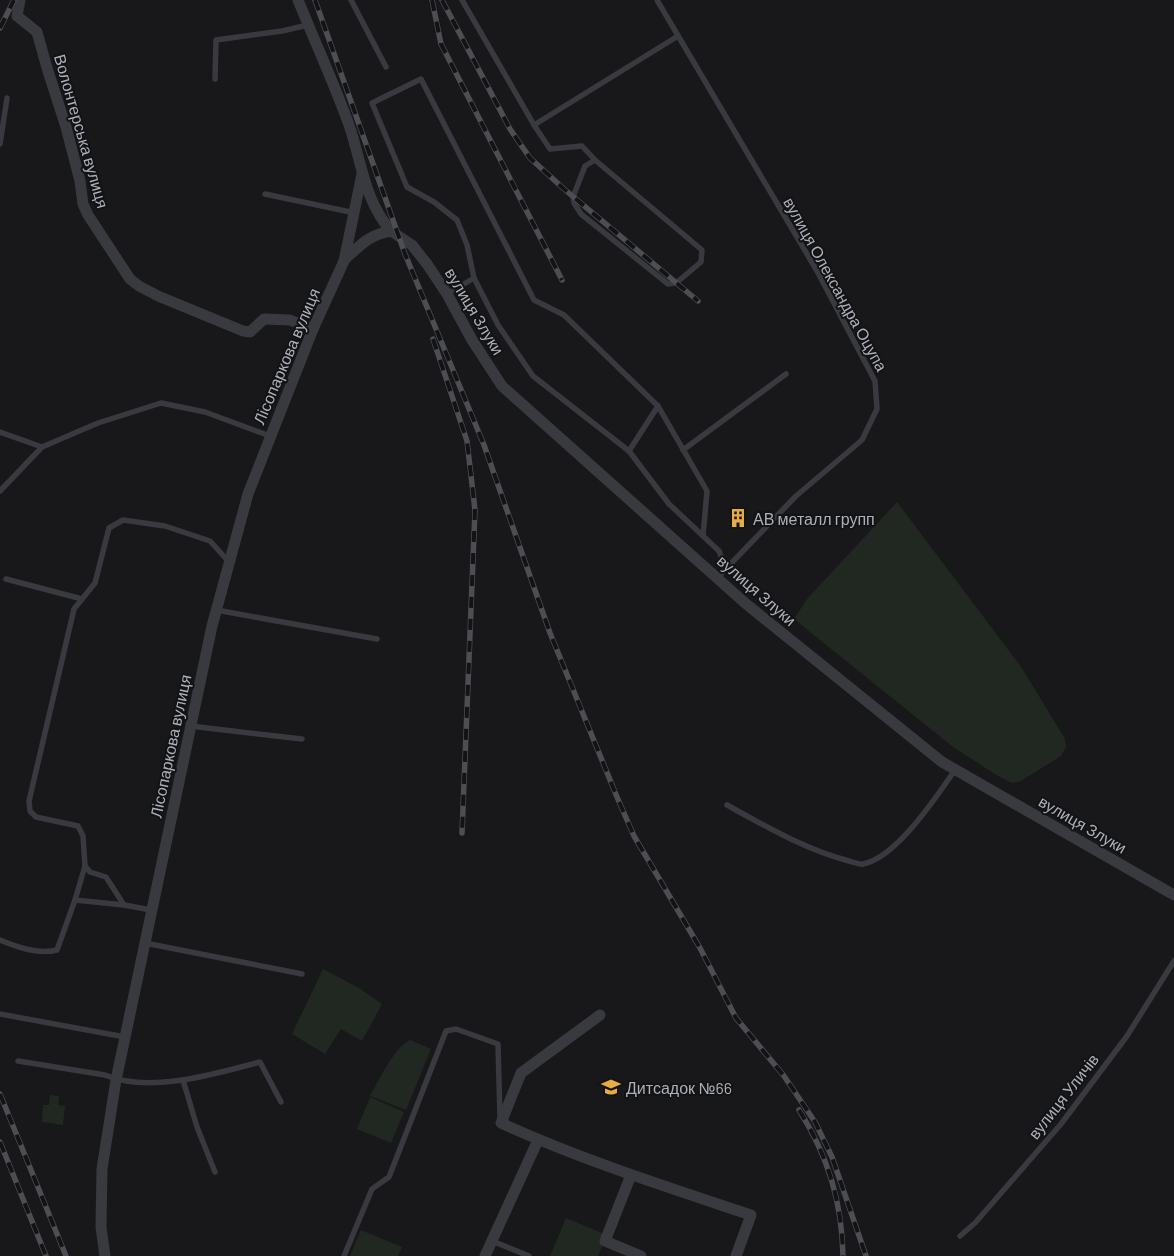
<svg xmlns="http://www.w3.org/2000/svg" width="1174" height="1256" font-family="Barlow,sans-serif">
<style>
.green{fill:#202821}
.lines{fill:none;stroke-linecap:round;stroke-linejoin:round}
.service{stroke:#393a3f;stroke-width:5.5}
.minor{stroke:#393a3f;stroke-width:11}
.rail-casing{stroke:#4c4e54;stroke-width:5.5}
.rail{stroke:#131315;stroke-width:4;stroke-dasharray:11;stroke-linecap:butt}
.labels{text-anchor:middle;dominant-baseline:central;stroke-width:4;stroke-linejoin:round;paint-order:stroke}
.street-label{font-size:16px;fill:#abb0b9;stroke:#131315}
.poi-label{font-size:16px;fill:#abb0b9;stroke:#131315;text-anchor:start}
</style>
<rect width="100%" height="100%" fill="#18181a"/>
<g class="green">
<polygon points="897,502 1022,668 1065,739 1066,747 1061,756 1021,781 1012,783 998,776 953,747 794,619 807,599"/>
<polygon points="323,969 359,988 382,1004 362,1041 341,1029 325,1054 292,1034"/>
<path d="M410 1040 431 1049 406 1110 370 1096C380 1079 393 1049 410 1040Z"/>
<polygon points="50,1095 59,1096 58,1105 65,1106 63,1125 42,1122 43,1105 49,1105"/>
<polygon points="370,1097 404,1112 391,1143 357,1129"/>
<polygon points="566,1218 607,1235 598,1256 550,1256"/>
<polygon points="361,1230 402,1247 398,1256 350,1256"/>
</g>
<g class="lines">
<g class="service">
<polyline points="351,0 386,67"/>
<polyline points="462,0 534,125 678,36"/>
<polyline points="657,0 817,271 875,381 877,409 862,440 796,496 717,578"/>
<polyline points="215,79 216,40 282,31 308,25"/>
<polyline points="534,125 550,149 582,146 595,160 702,250 701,262 676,283 668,284 581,214 574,203 573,197 585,166 595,160"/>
<polyline points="0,144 7,98"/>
<polyline points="265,194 355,213"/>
<polyline points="447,294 474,278"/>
<polyline points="0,432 42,447 98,423 161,403 205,412 270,436"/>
<polyline points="683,450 786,374"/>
<polyline points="629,451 658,406"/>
<polyline points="0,491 42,447"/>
<polyline points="703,536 707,491 658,406 564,315 534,300 421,79 372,103 407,187 434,202 457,220 467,245 474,278 498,325 533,376 629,451 669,504 719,551 726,569"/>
<polyline points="6,579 82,599"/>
<polyline points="216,610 377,639"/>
<polyline points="190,726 302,739"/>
<path d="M727 805C765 826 806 850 849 861 853 862 859 865 863 864 897 857 936 797 955 770"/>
<polyline points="75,900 124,905"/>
<polyline points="151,910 124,905 106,877 90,872 85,866 83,836 78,826 36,817 30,811 29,801 74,609 95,583 109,528 123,520 165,526 210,541 229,562"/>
<path d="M0 940C17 947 39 955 57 950L75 900 85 866"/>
<polyline points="145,943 302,974"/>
<polyline points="0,1014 125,1037"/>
<path d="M18 1061 105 1075C150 1094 214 1074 260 1062L281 1102"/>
<polyline points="183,1080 197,1127 215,1172"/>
<polyline points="960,1236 975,1223 1061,1124 1127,1036 1174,961"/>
<polyline points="492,1241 529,1256"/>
<polyline points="344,1256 372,1189 389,1177 446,1031 456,1029 498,1044 500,1118"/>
</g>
<g class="minor">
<polyline points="20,0 17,16 37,32 47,68 66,127 80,181 83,204 88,215 130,279 139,286 158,296 243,331 250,332 264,319 290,320 313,329"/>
<path d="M298 0C315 42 334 83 349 125 362 163 364 200 391 231"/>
<path d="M344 260C361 245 368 235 391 231L412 245 427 264 447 294 472 340 502 386 745 603 942 762 1174 895"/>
<path d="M600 1015 521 1073 501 1123C582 1160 667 1187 751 1215L736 1256"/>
<polyline points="631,1175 605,1241 641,1256"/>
<polyline points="105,1256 101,1227 102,1169 116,1080 212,626 248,494 313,329 344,261 362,174"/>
<polyline points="485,1256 538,1140"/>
</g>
<g class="rail-casing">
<g id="rail">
<polyline points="315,0 405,254 484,445 550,633 617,797 634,836 700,948 736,1018 784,1076 815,1122 832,1157 866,1256"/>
<polyline points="432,0 441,44 562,280"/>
<polyline points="442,0 510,129 530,158 564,189 698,301"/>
<polyline points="0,28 14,0"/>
<polyline points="433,339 467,441 475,510 462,833"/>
<polyline points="0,1094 66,1256"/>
<path d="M799 1110C828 1156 842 1202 843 1256"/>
<polyline points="0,1142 46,1256"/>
</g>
</g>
<use href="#rail" class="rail"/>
</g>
<defs>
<g id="building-bare" transform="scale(1.5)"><path d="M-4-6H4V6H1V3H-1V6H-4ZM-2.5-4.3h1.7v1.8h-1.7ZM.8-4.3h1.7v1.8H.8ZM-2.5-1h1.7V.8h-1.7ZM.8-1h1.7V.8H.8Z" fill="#e8ad42" stroke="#131315" stroke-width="2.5" paint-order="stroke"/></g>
<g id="school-bare" transform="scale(1.5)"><path d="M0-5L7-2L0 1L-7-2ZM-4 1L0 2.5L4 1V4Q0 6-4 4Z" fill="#e8ad42" stroke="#131315" stroke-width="2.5" paint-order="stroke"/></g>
</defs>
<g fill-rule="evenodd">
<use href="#building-bare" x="738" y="518"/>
<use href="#school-bare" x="611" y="1087"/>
</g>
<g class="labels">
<g class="street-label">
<text transform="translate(82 131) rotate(74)">Волонтерська вулиця</text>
<text transform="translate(836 284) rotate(61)">вулиця Олександра Оцупа</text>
<text transform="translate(475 311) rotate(59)">вулиця Злуки</text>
<text transform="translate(286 356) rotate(-67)">Лісопаркова вулиця</text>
<text transform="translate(757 590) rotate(41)">вулиця Злуки</text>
<text transform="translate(170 746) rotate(-78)">Лісопаркова вулиця</text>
<text transform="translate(1083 824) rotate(30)">вулиця Злуки</text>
<text transform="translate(1063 1096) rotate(-52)">вулиця Уличів</text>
</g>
<g class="poi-label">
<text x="753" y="518">АВ металл групп</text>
<text x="626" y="1087">Дитсадок №66</text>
</g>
</g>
</svg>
